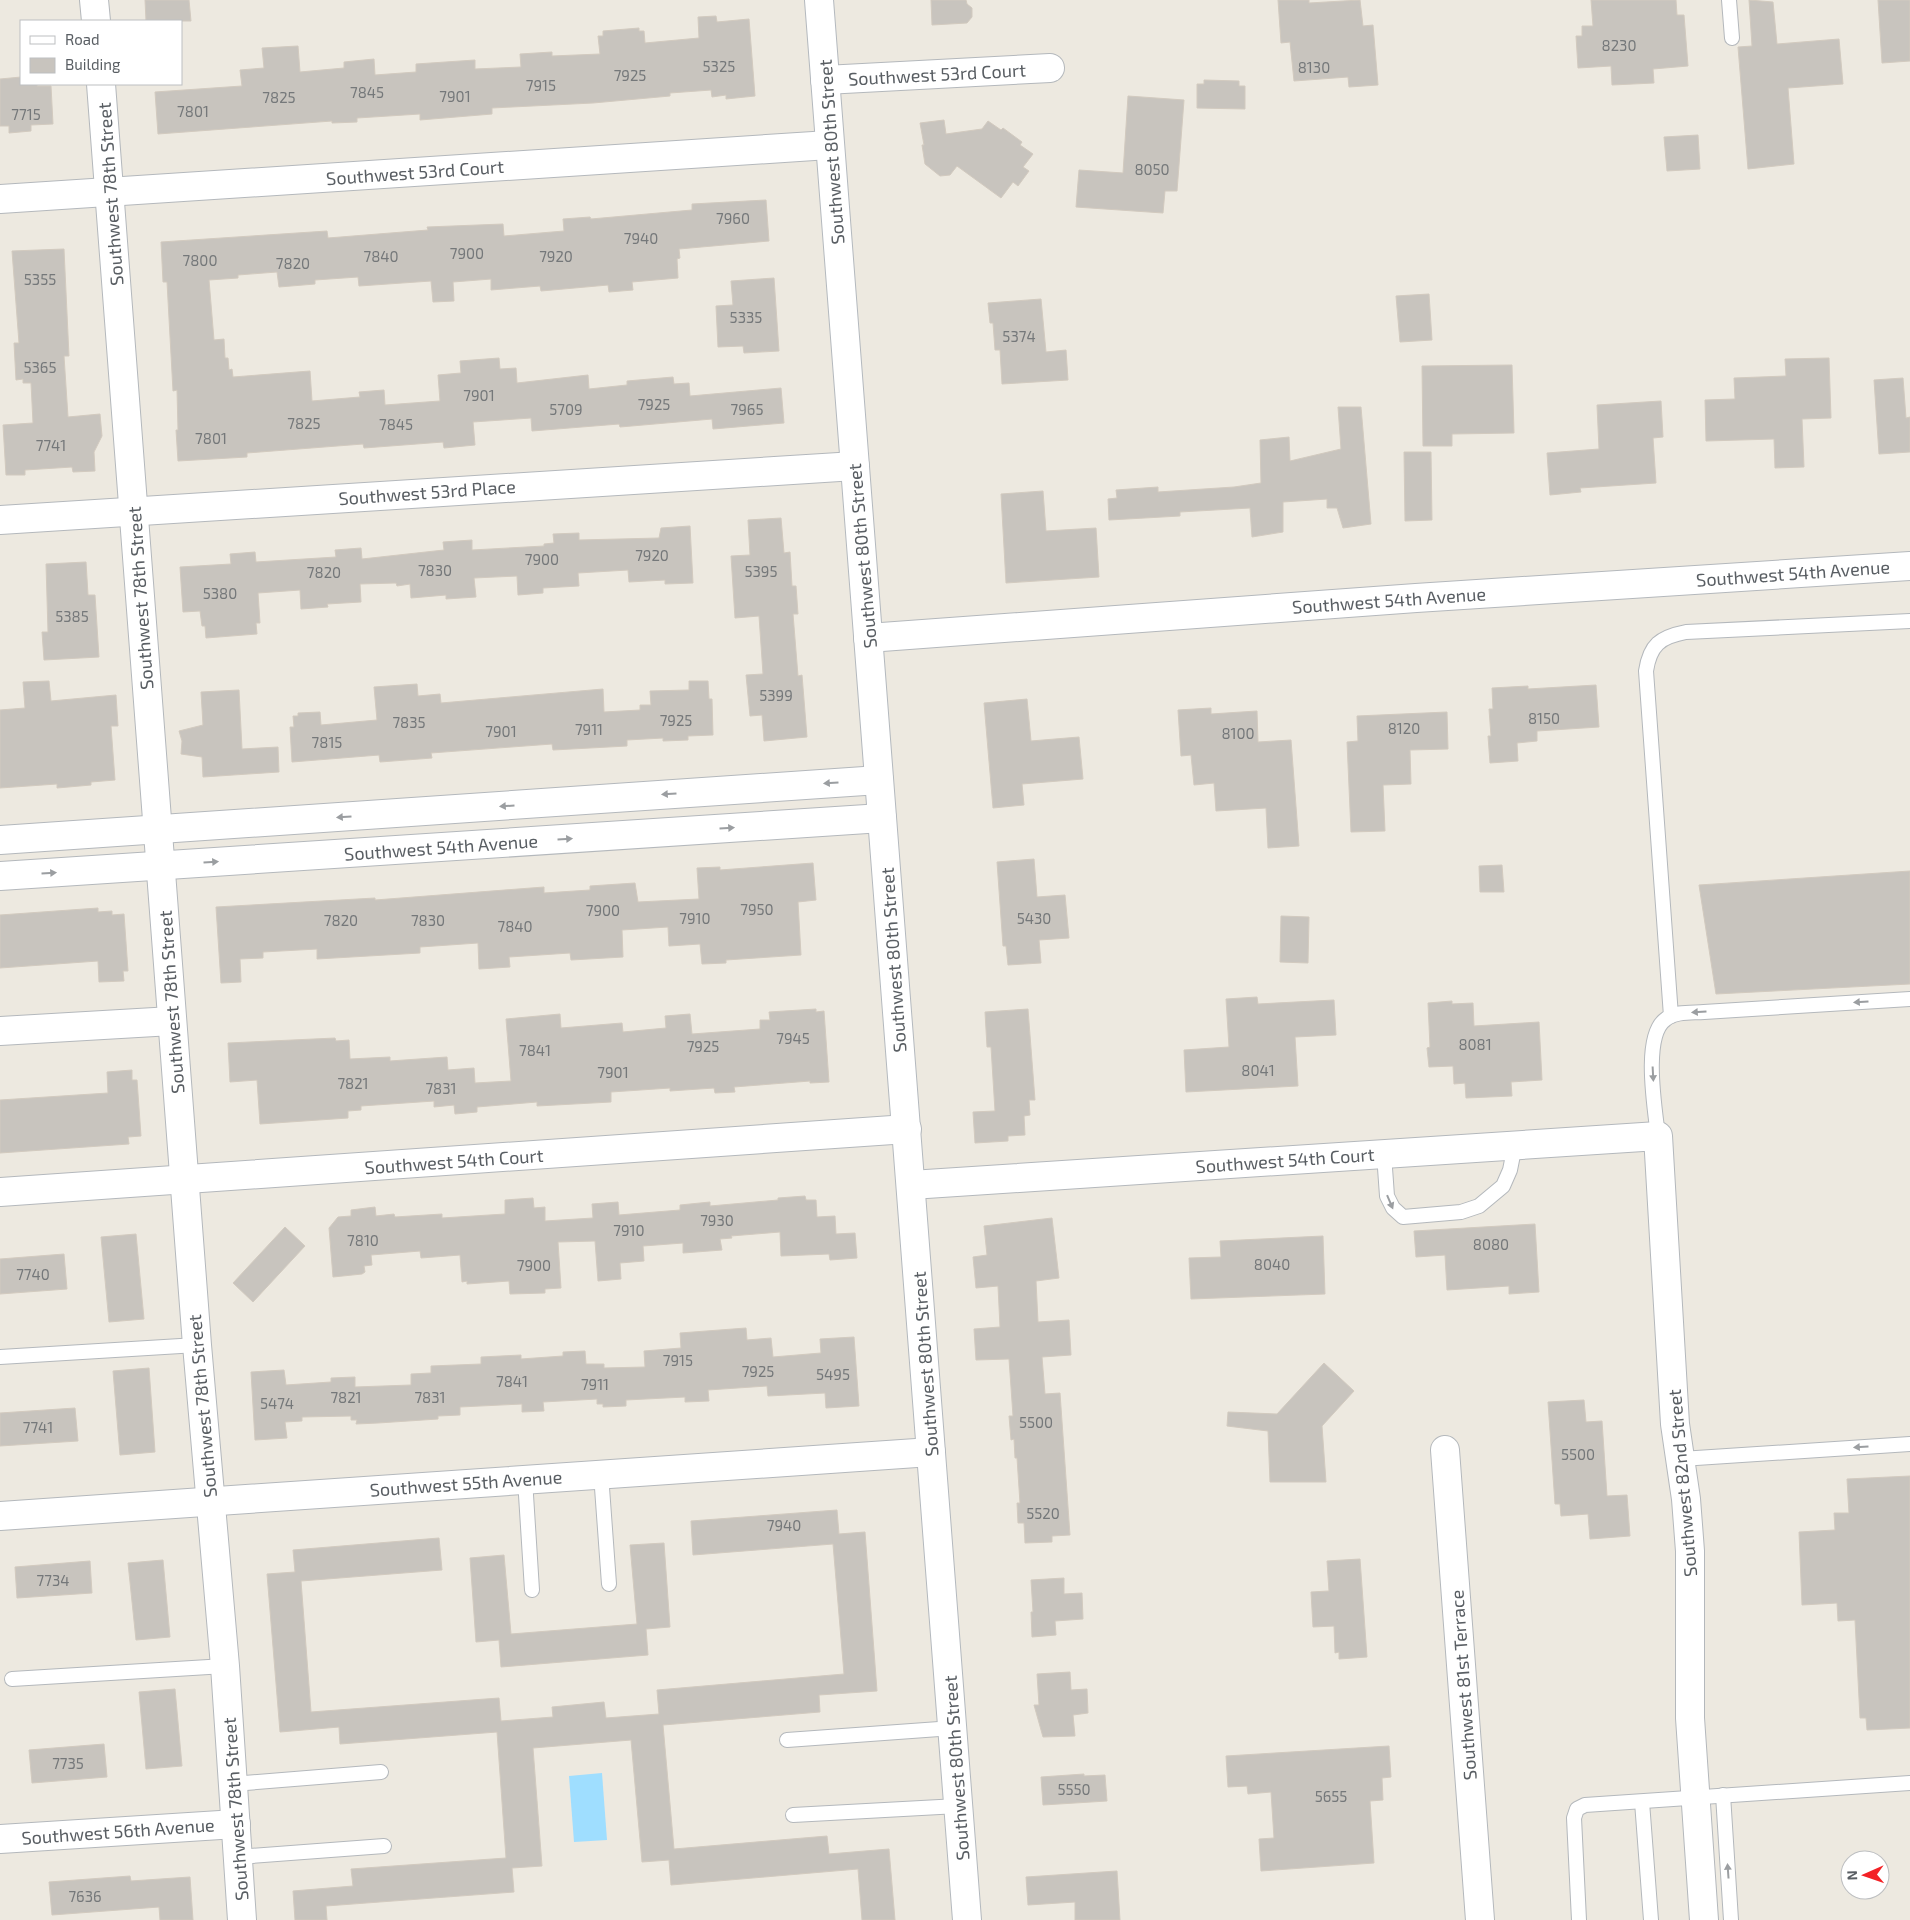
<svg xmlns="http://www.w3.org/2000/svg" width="1910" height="1920" font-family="'Exo 2',sans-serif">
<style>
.water{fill:#9fdeff}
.building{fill:#c8c4be;stroke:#d2cabf}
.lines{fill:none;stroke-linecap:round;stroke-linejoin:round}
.lane-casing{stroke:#b4b8bc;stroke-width:16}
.street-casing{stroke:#b4b8bc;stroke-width:30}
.secondary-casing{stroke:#b4b9be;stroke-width:30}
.lane{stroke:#fff;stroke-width:14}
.street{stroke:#fff;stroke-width:28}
.secondary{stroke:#fff;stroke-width:28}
.oneway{fill:#9b9ea1}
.labels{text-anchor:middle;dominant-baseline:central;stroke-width:4.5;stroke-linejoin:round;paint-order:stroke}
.number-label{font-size:15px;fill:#75787a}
.street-label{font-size:18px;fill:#595e63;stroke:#fff}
</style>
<rect width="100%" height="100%" fill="#ede9e0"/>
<polygon class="water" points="602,1773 607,1840 574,1842 569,1776"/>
<g class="building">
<polygon points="145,0 189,0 191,21 146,21"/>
<polygon points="931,0 966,0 967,4 972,8 972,17 967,23 932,25"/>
<polygon points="1278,0 1309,0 1309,3 1360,0 1363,26 1373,25 1378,85 1349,87 1348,77 1294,81 1290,42 1281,43"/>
<polygon points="1591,0 1676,0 1677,15 1684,15 1688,66 1653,69 1654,83 1612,85 1611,66 1578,68 1576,36 1582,36 1582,26 1593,26"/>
<polygon points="1749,0 1773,2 1777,44 1839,39 1843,84 1788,88 1794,164 1748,169 1738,47 1752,46"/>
<polygon points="1878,0 1910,0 1910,61 1882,63"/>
<polygon points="716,16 717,22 749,19 755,96 726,99 726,95 712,97 711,90 670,93 670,96 593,103 492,108 492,114 420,120 420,114 357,118 357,122 332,123 332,121 158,134 155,92 242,86 240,70 264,68 262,48 298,46 300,72 344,68 344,62 374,59 375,75 416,72 416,64 475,60 475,69 521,67 520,54 552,52 552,56 600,54 598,36 603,36 603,31 639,28 639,31 644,31 645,43 699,38 698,17"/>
<polygon points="21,77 21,84 37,84 37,86 51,86 53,124 31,125 31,131 9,133 9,126 0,126 0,79"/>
<polygon points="1204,80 1239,81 1239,86 1245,86 1245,109 1197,108 1197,84 1204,84"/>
<polygon points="1128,96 1184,100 1177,191 1165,191 1163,213 1076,207 1079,170 1123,173"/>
<polygon points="944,120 946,134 982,129 988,121 1001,130 1003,128 1022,142 1020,145 1033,154 1023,167 1029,171 1018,186 1013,182 1001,198 957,166 950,175 940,176 925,164 922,145 924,145 920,123"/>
<polygon points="1698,135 1700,169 1667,171 1664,137"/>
<polygon points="766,200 769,241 679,249 680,258 677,259 678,278 632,282 633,290 609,292 608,285 541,291 540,286 491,290 491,279 453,282 454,301 433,302 431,281 359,286 358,277 315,280 315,284 279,287 277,272 238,275 238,278 209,280 214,340 224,339 225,358 228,358 229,370 232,369 233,377 310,371 312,401 360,397 359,392 384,390 385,405 440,401 438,375 461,373 460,361 499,358 500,369 516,368 517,383 588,375 589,389 627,385 627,381 673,377 674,384 689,383 690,396 781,388 784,423 713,429 712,419 620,427 619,424 532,431 531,418 473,422 475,445 444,448 443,442 364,448 363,444 247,453 247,457 178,461 176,430 178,430 177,390 173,391 167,282 163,282 161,242 327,231 328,238 428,230 427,227 503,224 504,236 564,231 563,219 590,217 591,219 692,210 692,204"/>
<polygon points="64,249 69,356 64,356 68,417 100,414 102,436 94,452 95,471 73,472 72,467 25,470 25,475 6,475 3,425 33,423 31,383 23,383 23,379 16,380 14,343 19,343 12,251"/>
<polygon points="774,278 779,351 744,353 743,346 718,347 716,306 733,305 731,281"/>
<polygon points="1429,294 1432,340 1400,342 1396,296"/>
<polygon points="1041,299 1046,352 1066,350 1068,380 1002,384 1000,350 995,350 993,323 990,323 988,303"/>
<polygon points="1829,358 1831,418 1802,419 1804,467 1775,468 1774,439 1706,441 1705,400 1735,399 1734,378 1786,376 1785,359"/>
<polygon points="1512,365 1514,433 1452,434 1452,446 1423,446 1422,366"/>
<polygon points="1903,378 1906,418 1910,417 1910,452 1879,454 1874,380"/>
<polygon points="1661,401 1663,437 1653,438 1656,483 1580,488 1581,492 1550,495 1547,453 1599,449 1597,405"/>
<polygon points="1338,407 1361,407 1371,524 1343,528 1337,508 1327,508 1327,499 1283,502 1283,532 1252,537 1250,508 1180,512 1180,516 1109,520 1108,499 1117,498 1116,490 1158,487 1158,492 1234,487 1261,483 1260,440 1289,437 1290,461 1341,449"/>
<polygon points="1404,452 1431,452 1432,520 1405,521"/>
<polygon points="1043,491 1046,531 1096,528 1099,577 1006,583 1001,494"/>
<polygon points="781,518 784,553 790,552 792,586 796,586 798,614 793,614 798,676 802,675 807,737 764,741 762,715 750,716 746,675 763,674 759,616 735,618 731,556 750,555 748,520"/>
<polygon points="690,526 693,583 665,584 665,580 629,582 628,570 578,573 579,586 543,588 543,593 518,595 517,576 474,578 476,597 446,599 446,595 411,598 410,584 397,586 396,583 360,584 361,602 327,604 328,607 301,609 300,590 258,593 260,623 256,623 257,634 206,638 205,626 202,626 200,611 183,612 180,567 231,564 230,554 255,552 256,562 336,557 335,550 361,548 362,559 444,550 443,542 472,540 472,550 544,546 544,544 554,543 553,534 579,533 579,540 659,538 661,528"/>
<polygon points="86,562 88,595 95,595 99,657 44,660 42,632 48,632 46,564"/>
<polygon points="49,681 51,701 116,695 118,726 111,726 115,780 91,782 91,785 57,788 57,784 0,788 0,710 25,708 23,682"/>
<polygon points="689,681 708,681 709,699 712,699 713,735 688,736 688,740 663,741 663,738 627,740 627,746 553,750 552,744 431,753 432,758 380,762 379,755 292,762 290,727 294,727 293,716 298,716 298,713 320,712 321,725 377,720 374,687 417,684 418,696 440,694 441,703 603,689 604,712 640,710 640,705 651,705 650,691 689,690"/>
<polygon points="1596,685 1599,727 1537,731 1537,741 1517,743 1518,761 1490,763 1488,736 1491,736 1489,709 1493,709 1492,688 1528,686 1528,689"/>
<polygon points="239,690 242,749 278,747 279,772 203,777 202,757 181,754 182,741 179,731 203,725 201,692"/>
<polygon points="1027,699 1031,741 1079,737 1083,779 1022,784 1024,805 993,808 984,703"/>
<polygon points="1211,708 1211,714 1257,711 1258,742 1291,740 1299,846 1268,848 1266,808 1216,811 1214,783 1194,785 1191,755 1181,756 1178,710"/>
<polygon points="1447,712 1448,749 1410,750 1411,784 1383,785 1385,831 1351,832 1347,742 1358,741 1357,716"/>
<polygon points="1034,859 1037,897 1065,895 1069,938 1039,940 1041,963 1008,965 1006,946 1003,946 997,862"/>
<polygon points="813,863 816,900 798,902 801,955 726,960 726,963 702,964 700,944 669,946 668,927 622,930 623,957 571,960 570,953 509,957 510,967 479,969 478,943 420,947 420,953 317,959 317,949 263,952 263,958 240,959 241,982 221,983 216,907 375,898 375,900 544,887 544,893 590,890 590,886 635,883 638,902 699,899 697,868 720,867 720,870"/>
<polygon points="1502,865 1504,892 1480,892 1479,866"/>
<polygon points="1910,871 1910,984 1716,994 1699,885"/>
<polygon points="98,908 98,912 112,911 112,915 124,914 128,971 123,971 124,981 99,982 98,961 0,968 0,915"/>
<polygon points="1281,916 1309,917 1308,963 1280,962"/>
<polygon points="1257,997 1258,1004 1334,1000 1336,1035 1295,1037 1298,1086 1186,1092 1184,1050 1229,1047 1226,999"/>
<polygon points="1452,1001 1452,1004 1473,1003 1474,1026 1539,1022 1542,1080 1511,1082 1512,1096 1466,1098 1465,1083 1454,1084 1453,1066 1429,1067 1427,1048 1430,1047 1428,1003"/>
<polygon points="816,1009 816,1012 824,1011 829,1082 810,1083 810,1081 734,1087 735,1092 715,1093 714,1088 670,1091 670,1088 611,1092 611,1102 537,1106 537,1102 477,1107 477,1112 455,1114 454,1105 434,1107 434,1101 361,1106 361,1110 348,1111 348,1118 260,1124 257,1080 230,1082 228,1043 335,1038 336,1041 349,1040 350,1059 390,1057 390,1061 447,1057 448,1070 474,1068 475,1083 511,1081 506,1019 560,1014 561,1028 622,1023 623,1032 666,1028 665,1016 690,1014 692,1034 760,1029 760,1020 770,1020 769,1012"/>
<polygon points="1028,1009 1035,1100 1029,1100 1030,1115 1024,1116 1025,1135 1008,1136 1008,1141 975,1143 973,1112 995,1111 991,1047 987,1047 985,1012"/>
<polygon points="132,1070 132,1080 137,1080 141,1136 128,1137 129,1144 0,1153 0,1100 108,1093 107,1072"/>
<polygon points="805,1196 806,1200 816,1200 817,1217 835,1216 836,1234 855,1233 857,1258 830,1260 829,1254 781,1256 780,1232 731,1236 732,1238 720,1239 722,1250 683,1253 683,1243 643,1246 644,1261 620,1263 621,1279 598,1281 595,1241 558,1242 561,1288 545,1289 545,1293 510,1294 509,1281 467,1284 467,1281 462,1282 460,1255 421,1258 420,1251 371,1255 372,1265 364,1266 365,1272 362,1274 333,1277 329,1228 338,1217 351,1216 351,1210 375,1207 376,1216 394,1214 395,1217 442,1214 442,1218 505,1214 505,1200 533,1198 534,1208 545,1207 545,1221 593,1218 592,1204 618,1202 619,1215 680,1210 680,1205 710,1202 710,1206 778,1200 778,1198"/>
<polygon points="1052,1218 1059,1278 1036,1281 1038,1322 1069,1320 1071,1355 1042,1357 1045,1394 1060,1393 1070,1535 1052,1536 1052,1542 1025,1543 1024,1523 1018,1523 1017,1503 1020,1503 1017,1458 1015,1458 1014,1439 1011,1440 1009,1416 1013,1416 1009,1359 976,1360 974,1329 1000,1327 998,1286 976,1288 973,1257 987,1255 984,1226"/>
<polygon points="1535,1224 1539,1292 1509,1294 1509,1286 1447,1290 1445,1255 1416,1257 1414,1231"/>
<polygon points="285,1227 305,1246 253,1302 233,1283"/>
<polygon points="136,1234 144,1319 109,1322 101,1237"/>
<polygon points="1323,1236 1325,1294 1191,1299 1189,1258 1221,1257 1220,1241"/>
<polygon points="64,1254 67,1289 0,1294 0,1259"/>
<polygon points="746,1328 747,1340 771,1338 773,1357 821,1353 820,1339 854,1337 859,1406 826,1408 825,1393 768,1396 767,1386 708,1390 709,1401 685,1402 685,1397 626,1400 626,1406 603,1407 603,1404 597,1404 597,1399 543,1402 544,1411 522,1412 522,1404 460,1407 460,1415 438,1416 438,1419 378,1423 356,1424 357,1420 351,1420 351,1416 302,1417 302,1421 285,1422 287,1438 255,1440 251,1372 284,1370 286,1385 331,1382 331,1378 355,1377 355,1387 411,1385 411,1374 431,1373 431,1366 481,1364 481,1357 521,1355 521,1359 563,1356 563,1352 585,1351 586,1364 604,1364 604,1368 645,1367 644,1351 681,1348 680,1333"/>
<polygon points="1324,1363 1354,1391 1322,1426 1326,1482 1270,1482 1268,1431 1227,1426 1228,1412 1277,1414"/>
<polygon points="149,1368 155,1452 120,1455 113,1371"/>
<polygon points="1584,1400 1586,1422 1602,1421 1607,1496 1627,1495 1630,1536 1590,1539 1588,1514 1561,1516 1560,1504 1555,1504 1548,1402"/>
<polygon points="75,1408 78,1441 0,1446 0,1413"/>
<polygon points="1910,1476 1910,1728 1867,1730 1866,1718 1860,1718 1855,1620 1838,1621 1837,1603 1802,1605 1799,1532 1835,1530 1834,1513 1849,1513 1847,1479"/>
<polygon points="837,1510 839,1534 865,1532 877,1691 819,1695 820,1712 663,1725 674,1849 827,1836 829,1854 889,1849 895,1920 862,1920 858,1869 671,1885 669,1860 642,1862 631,1740 533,1748 542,1866 512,1868 514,1892 326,1906 327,1920 295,1920 293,1891 353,1886 351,1869 506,1858 497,1732 340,1744 339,1727 280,1732 267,1574 295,1572 293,1550 439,1538 442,1570 301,1581 311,1712 499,1698 501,1721 553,1717 552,1707 604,1702 606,1718 659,1714 657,1690 844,1674 833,1544 693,1555 691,1521"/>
<polygon points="664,1543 670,1627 646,1629 648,1655 501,1667 499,1640 476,1642 470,1558 504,1555 511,1634 637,1624 630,1545"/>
<polygon points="1360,1559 1367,1657 1339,1659 1339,1652 1335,1653 1334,1626 1313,1627 1311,1592 1329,1591 1327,1561"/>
<polygon points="163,1560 170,1637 136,1640 128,1563"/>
<polygon points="90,1561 92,1593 17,1598 15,1567"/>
<polygon points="1064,1578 1064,1594 1082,1593 1083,1619 1055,1621 1056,1635 1032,1637 1031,1612 1033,1612 1031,1580"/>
<polygon points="1070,1672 1071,1690 1087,1689 1088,1713 1073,1715 1075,1736 1043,1737 1034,1705 1039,1705 1037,1674"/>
<polygon points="175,1689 182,1766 146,1769 139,1692"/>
<polygon points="104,1744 107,1777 32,1783 29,1750"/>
<polygon points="1389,1746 1391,1777 1382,1778 1383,1800 1370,1801 1374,1863 1261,1871 1259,1839 1274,1838 1271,1792 1248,1794 1247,1786 1228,1787 1226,1756"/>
<polygon points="1084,1774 1084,1776 1105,1775 1107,1801 1043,1805 1041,1777"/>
<polygon points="1117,1871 1120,1920 1075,1920 1075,1902 1028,1905 1026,1877"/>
<polygon points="130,1876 131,1881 190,1877 193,1920 160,1920 159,1907 52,1915 49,1882"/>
</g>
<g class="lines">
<g class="lane-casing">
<g id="lane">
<polyline points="1729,0 1732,38"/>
<path d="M1671 1016 1646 671C1650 645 1660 637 1686 632L1910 621"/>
<path d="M1658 1136C1655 1109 1642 1035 1666 1019 1676 1011 1692 1013 1704 1012L1910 999"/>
<polyline points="1384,1154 1387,1196 1393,1208 1403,1217 1461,1212 1479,1206 1503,1186 1510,1170 1515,1145"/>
<polyline points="0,1357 197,1345"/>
<polyline points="1681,1459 1910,1444"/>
<polyline points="601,1474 609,1584"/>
<polyline points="525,1479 532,1590"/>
<polyline points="12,1679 225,1666"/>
<polyline points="787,1740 953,1728"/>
<polyline points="233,1784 381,1772"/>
<polyline points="1723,1795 1731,1920"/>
<polyline points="1642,1802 1651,1920"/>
<polyline points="793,1815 958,1806"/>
<polyline points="238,1857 384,1846"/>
<polyline points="1579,1920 1574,1818 1577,1809 1585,1805 1910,1783"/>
</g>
</g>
<g class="street-casing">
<g id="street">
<polyline points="94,0 96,21"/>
<polyline points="825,80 1050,68"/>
<polyline points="101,84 197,1345 225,1666 242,1920"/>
<polyline points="0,199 829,145"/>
<polyline points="0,520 855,466"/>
<polyline points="868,638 1416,598 1910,566"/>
<polyline points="0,840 879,780"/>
<polyline points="0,876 882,818"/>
<polyline points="0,1031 172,1021"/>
<polyline points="911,1185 1658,1136 1675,1424 1686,1499 1690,1551 1690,1718 1704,1920"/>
<polyline points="0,1192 907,1129"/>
<polyline points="1445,1450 1480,1920"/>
<polyline points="0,1516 931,1452"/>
<polyline points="0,1839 236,1824"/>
</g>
</g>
<g class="secondary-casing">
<polyline id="secondary" points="819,0 967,1920"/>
</g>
<use href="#lane" class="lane"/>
<use href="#street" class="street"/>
<use href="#secondary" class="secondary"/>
</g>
<defs><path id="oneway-solid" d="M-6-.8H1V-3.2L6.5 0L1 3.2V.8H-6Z" transform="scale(1.25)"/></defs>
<g class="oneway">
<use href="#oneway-solid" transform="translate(831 783) rotate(176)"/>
<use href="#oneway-solid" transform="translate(669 794) rotate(176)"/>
<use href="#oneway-solid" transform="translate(507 806) rotate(176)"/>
<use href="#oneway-solid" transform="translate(344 817) rotate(176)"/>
<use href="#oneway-solid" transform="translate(727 828) rotate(-4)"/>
<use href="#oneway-solid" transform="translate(565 839) rotate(-4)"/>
<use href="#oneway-solid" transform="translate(211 862) rotate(-4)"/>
<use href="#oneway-solid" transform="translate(49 873) rotate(-4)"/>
<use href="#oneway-solid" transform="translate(1861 1002) rotate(176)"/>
<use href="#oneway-solid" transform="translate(1699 1012) rotate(176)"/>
<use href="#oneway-solid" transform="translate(1653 1074) rotate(87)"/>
<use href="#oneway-solid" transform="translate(1390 1202) rotate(67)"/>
<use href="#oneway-solid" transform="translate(1861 1447) rotate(176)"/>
<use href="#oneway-solid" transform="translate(1728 1871) rotate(-94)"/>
</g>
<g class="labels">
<g class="number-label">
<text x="1619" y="45">8230</text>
<text x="719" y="66">5325</text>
<text x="1314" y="67">8130</text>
<text x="630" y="75">7925</text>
<text x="541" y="85">7915</text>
<text x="367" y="92">7845</text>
<text x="455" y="96">7901</text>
<text x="279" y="97">7825</text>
<text x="193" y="111">7801</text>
<text x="26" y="114">7715</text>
<text x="1152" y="169">8050</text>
<text x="733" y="218">7960</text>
<text x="641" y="238">7940</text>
<text x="467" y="253">7900</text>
<text x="381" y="256">7840</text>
<text x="556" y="256">7920</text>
<text x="200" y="260">7800</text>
<text x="293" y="263">7820</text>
<text x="40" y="279">5355</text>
<text x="746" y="317">5335</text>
<text x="1019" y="336">5374</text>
<text x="40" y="367">5365</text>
<text x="479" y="395">7901</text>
<text x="654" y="404">7925</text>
<text x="566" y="409">5709</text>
<text x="747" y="409">7965</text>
<text x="304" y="423">7825</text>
<text x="396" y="424">7845</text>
<text x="211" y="438">7801</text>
<text x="51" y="445">7741</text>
<text x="652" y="555">7920</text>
<text x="542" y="559">7900</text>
<text x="435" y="570">7830</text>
<text x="761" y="571">5395</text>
<text x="324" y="572">7820</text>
<text x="220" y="593">5380</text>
<text x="72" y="616">5385</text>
<text x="776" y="695">5399</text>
<text x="1544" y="718">8150</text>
<text x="676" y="720">7925</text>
<text x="409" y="722">7835</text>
<text x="1404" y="728">8120</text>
<text x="589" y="729">7911</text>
<text x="501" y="731">7901</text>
<text x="1238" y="733">8100</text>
<text x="327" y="742">7815</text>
<text x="757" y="909">7950</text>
<text x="603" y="910">7900</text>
<text x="695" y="918">7910</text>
<text x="1034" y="918">5430</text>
<text x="341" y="920">7820</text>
<text x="428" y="920">7830</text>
<text x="515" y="926">7840</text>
<text x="793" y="1038">7945</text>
<text x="1475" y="1044">8081</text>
<text x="703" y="1046">7925</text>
<text x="535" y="1050">7841</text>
<text x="1258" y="1070">8041</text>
<text x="613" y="1072">7901</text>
<text x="353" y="1083">7821</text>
<text x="441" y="1088">7831</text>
<text x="717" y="1220">7930</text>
<text x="629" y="1230">7910</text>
<text x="363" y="1240">7810</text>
<text x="1491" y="1244">8080</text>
<text x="1272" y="1264">8040</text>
<text x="534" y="1265">7900</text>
<text x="33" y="1274">7740</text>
<text x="678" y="1360">7915</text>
<text x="758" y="1371">7925</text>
<text x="833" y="1374">5495</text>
<text x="512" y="1381">7841</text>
<text x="595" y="1384">7911</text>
<text x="346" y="1397">7821</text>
<text x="430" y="1397">7831</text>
<text x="277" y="1403">5474</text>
<text x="1036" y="1422">5500</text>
<text x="38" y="1427">7741</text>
<text x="1578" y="1454">5500</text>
<text x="1043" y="1513">5520</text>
<text x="784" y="1525">7940</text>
<text x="53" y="1580">7734</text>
<text x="68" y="1763">7735</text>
<text x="1074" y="1789">5550</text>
<text x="1331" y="1796">5655</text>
<text x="85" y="1896">7636</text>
</g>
<g class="street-label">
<text transform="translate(937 74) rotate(-3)">Southwest 53rd Court</text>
<text transform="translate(831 152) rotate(-94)">Southwest 80th Street</text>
<text transform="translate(415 172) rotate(-4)">Southwest 53rd Court</text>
<text transform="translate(110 194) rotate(-94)">Southwest 78th Street</text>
<text transform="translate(427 492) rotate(-4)">Southwest 53rd Place</text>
<text transform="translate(862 556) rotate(-95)">Southwest 80th Street</text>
<text transform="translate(1793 573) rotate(-4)">Southwest 54th Avenue</text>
<text transform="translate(140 598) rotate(-94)">Southwest 78th Street</text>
<text transform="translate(1389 600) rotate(-4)">Southwest 54th Avenue</text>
<text transform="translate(441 847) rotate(-4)">Southwest 54th Avenue</text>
<text transform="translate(893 960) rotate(-94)">Southwest 80th Street</text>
<text transform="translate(171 1002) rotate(-94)">Southwest 78th Street</text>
<text transform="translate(1285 1160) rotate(-4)">Southwest 54th Court</text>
<text transform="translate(454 1161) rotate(-4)">Southwest 54th Court</text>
<text transform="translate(925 1364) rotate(-94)">Southwest 80th Street</text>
<text transform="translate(202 1406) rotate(-95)">Southwest 78th Street</text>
<text transform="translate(466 1483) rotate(-4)">Southwest 55th Avenue</text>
<text transform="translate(1682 1483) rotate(-95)">Southwest 82nd Street</text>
<text transform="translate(1463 1685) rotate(-94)">Southwest 81st Terrace</text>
<text transform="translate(956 1768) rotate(-94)">Southwest 80th Street</text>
<text transform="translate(235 1809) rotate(-94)">Southwest 78th Street</text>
<text transform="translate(118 1831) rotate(-4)">Southwest 56th Avenue</text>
</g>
</g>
<rect x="20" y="20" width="162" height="65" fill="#ffffff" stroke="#bdbfc1"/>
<rect x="30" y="36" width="25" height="8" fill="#ffffff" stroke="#bdbfc1"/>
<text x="65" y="45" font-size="15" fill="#595e63">Road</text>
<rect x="30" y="58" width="25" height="15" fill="#c8c4be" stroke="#bdbfc1"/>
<text x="65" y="70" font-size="15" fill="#595e63">Building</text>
<g transform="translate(1865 1875) rotate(268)"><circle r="24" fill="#ffffff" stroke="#bdbfc1"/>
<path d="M0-4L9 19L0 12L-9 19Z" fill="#f32125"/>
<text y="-8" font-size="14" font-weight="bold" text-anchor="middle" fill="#595e63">N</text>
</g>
</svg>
